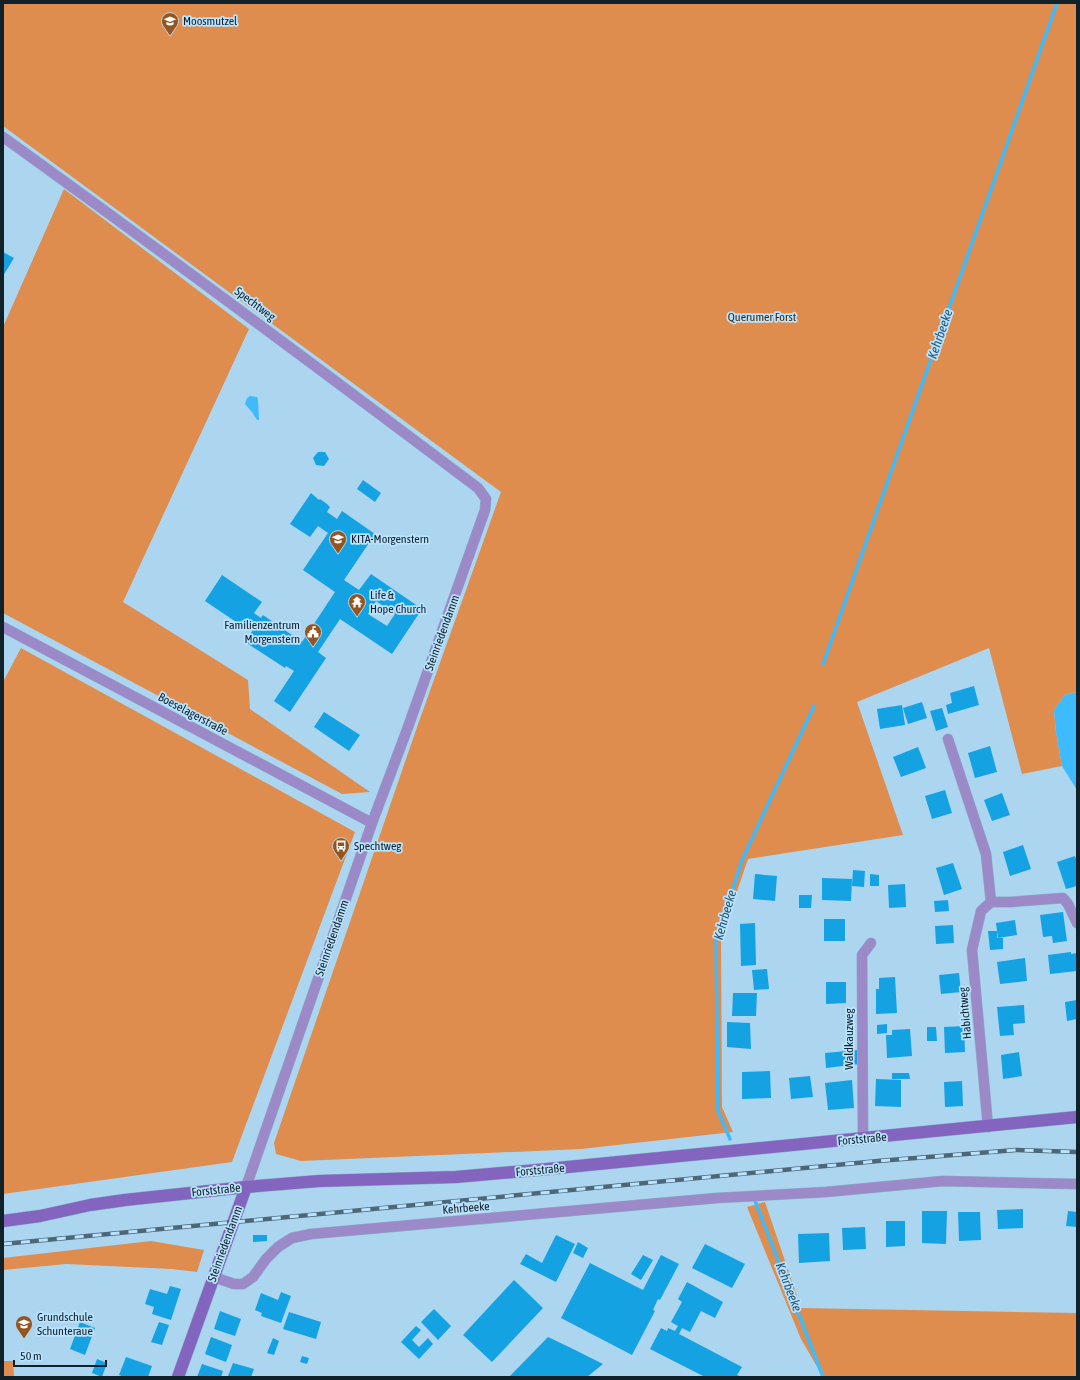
<svg xmlns="http://www.w3.org/2000/svg" width="1080" height="1380" font-family="'Asap Condensed',sans-serif">
<style>
.green{fill:#de8d4e}
.water{fill:#3dbbfd}
.lines{fill:none;stroke-linecap:round;stroke-linejoin:round}
.stream{stroke:#3dbbfd;stroke-width:3.5}
.building{fill:#14a2e3;fill-rule:evenodd}
.street-casing{stroke:#8db1c8;stroke-width:11}
.secondary-casing{stroke:#8db1c8;stroke-width:13}
.street{stroke:#9b8ac7;stroke-width:10}
.secondary{stroke:#8365c0;stroke-width:12}
.rail-casing{stroke:#4d6777;stroke-width:4.5}
.rail{stroke:#b9e3fe;stroke-width:3;stroke-dasharray:9;stroke-linecap:butt}
.labels{text-anchor:middle;dominant-baseline:central;stroke-width:3.5;stroke-linejoin:round;paint-order:stroke}
.poi-label{font-size:12px;fill:#11212a;stroke:#b9e3fe;text-anchor:start}
.street-label{font-size:12px;fill:#11212a;stroke:#b9e3fe}
.park-label{font-size:12px;fill:#431f00;stroke:#b9e3fe}
.water-label{font-size:13px;font-style:italic;fill:#255571;stroke:#b9e3fe}
</style>
<rect width="100%" height="100%" fill="#acd5f0"/>
<g class="green">
<polygon points="3,3 1077,3 1077,692 1065,695 1054,710 1056,732 1062,766 1022,774 989,648 857,702 903,835 748,859 721,938 722,1107 733,1132 581,1149 301,1161 276,1154 274,1143 416,730 501,492 3,126"/>
<polygon points="64,189 249,329 123,602 248,680 250,709 370,792 342,794 3,613 3,327"/>
<polygon points="21,648 355,832 232,1162 3,1194 3,682"/>
<polygon points="765,1202 801,1308 1077,1313 1077,1377 823,1377 801,1339 747,1207"/>
<polygon points="151,1241 204,1250 197,1272 172,1269 66,1264 3,1270 3,1258"/>
<polygon points="3,1361 13,1361 14,1377 3,1377"/>
</g>
<g class="water">
<polygon points="250,396 257,397 258,400 259,420 257,420 252,412 245,404 247,398"/>
<polygon points="1077,692 1077,790 1062,766 1056,732 1054,710 1065,695"/>
</g>
<g class="lines">
<g class="stream">
<polyline points="823,664 1057,3"/>
<polyline points="730,1139 718,1111 716,941 742,860 814,706"/>
<polyline points="754,1198 823,1377"/>
</g>
</g>
<g class="building">
<polygon points="3,252 14,258 3,276"/>
<polygon points="318,452 325,452 329,459 324,466 316,465 313,458"/>
<polygon points="363,480 381,493 375,502 357,489"/>
<path d="M311 493 319 500 320 499 327 504 330 507 327 512 337 519 342 511 375 534 344 580 359 590 371 574 422 609 392 654 340 619 318 652 326 658 290 712 274 701 294 671 286 666 285 668 245 642 253 630 246 626 245 628 205 601 222 575 262 602 254 613 261 618 263 615 302 642 335 592 303 570 328 533 318 526 310 537 290 524ZM376 601 395 614 387 626 368 614Z"/>
<polygon points="974,686 979,705 948,714 946,705 952,703 950,693"/>
<polygon points="922,702 927,718 908,724 903,708"/>
<polygon points="902,705 905,725 880,729 877,709"/>
<polygon points="942,708 948,727 936,731 930,711"/>
<polygon points="324,712 360,735 349,751 314,727"/>
<polygon points="990,746 997,772 975,778 968,753"/>
<polygon points="918,747 926,768 901,777 893,757"/>
<polygon points="945,790 952,813 932,819 925,796"/>
<polygon points="1002,793 1010,815 992,821 984,800"/>
<polygon points="1023,845 1031,869 1010,876 1003,852"/>
<polygon points="1075,856 1077,861 1077,886 1066,889 1057,862"/>
<polygon points="953,863 962,889 944,895 936,868"/>
<polygon points="853,870 865,871 864,887 852,886"/>
<polygon points="755,874 777,876 775,901 753,899"/>
<polygon points="870,874 879,875 879,886 870,886"/>
<polygon points="822,878 852,879 851,901 822,900"/>
<polygon points="905,884 906,907 889,908 888,885"/>
<polygon points="799,895 812,895 811,908 799,908"/>
<polygon points="948,900 949,911 935,912 934,901"/>
<polygon points="1063,912 1067,941 1053,943 1052,936 1043,937 1040,915"/>
<rect x="824" y="919" width="21" height="22"/>
<polygon points="1015,920 1017,935 998,938 996,923"/>
<polygon points="755,923 756,965 741,966 740,924"/>
<polygon points="953,925 954,943 936,944 935,926"/>
<polygon points="988,931 997,931 997,938 1003,938 1003,949 990,950"/>
<polygon points="1071,952 1071,954 1077,953 1077,971 1050,974 1048,955"/>
<polygon points="1025,958 1027,981 1000,984 997,962"/>
<polygon points="767,969 769,989 754,990 752,970"/>
<polygon points="959,973 961,992 941,994 939,975"/>
<polygon points="895,977 897,1013 876,1014 876,989 892,989 879,989 879,978"/>
<polygon points="826,982 846,982 846,1003 826,1004"/>
<polygon points="733,993 757,993 756,1016 732,1016"/>
<polygon points="1077,1000 1077,1019 1067,1021 1065,1002"/>
<polygon points="1024,1005 1025,1023 1013,1024 1014,1035 1000,1036 997,1007"/>
<polygon points="727,1022 750,1023 751,1049 727,1047"/>
<polygon points="887,1024 887,1033 877,1034 877,1025"/>
<polygon points="964,1026 965,1052 945,1053 944,1027"/>
<polygon points="927,1027 936,1027 937,1041 927,1041"/>
<polygon points="910,1029 912,1056 887,1058 886,1035 892,1035 892,1030"/>
<polygon points="858,1050 859,1064 826,1068 825,1053"/>
<polygon points="1019,1052 1022,1076 1003,1079 1001,1055"/>
<polygon points="770,1071 771,1098 742,1099 742,1072"/>
<polygon points="892,1073 909,1073 910,1079 892,1079"/>
<polygon points="810,1076 813,1097 791,1099 789,1078"/>
<polygon points="876,1079 901,1080 901,1107 875,1106"/>
<polygon points="852,1080 854,1108 828,1110 825,1083"/>
<polygon points="962,1081 963,1106 945,1107 944,1082"/>
<polygon points="1023,1209 1023,1228 998,1229 997,1210"/>
<polygon points="922,1211 947,1211 946,1244 922,1243"/>
<polygon points="1068,1211 1077,1212 1077,1227 1066,1226"/>
<polygon points="958,1212 980,1212 981,1240 959,1241"/>
<polygon points="886,1221 905,1221 905,1246 886,1247"/>
<polygon points="865,1227 866,1249 843,1250 842,1228"/>
<polygon points="829,1233 830,1261 799,1263 798,1234"/>
<polygon points="253,1235 267,1235 267,1241 253,1242"/>
<polygon points="556,1235 575,1244 556,1282 520,1264 526,1254 542,1263"/>
<polygon points="578,1242 588,1248 583,1258 573,1253"/>
<polygon points="705,1244 745,1264 732,1288 692,1268"/>
<polygon points="643,1255 653,1260 641,1280 631,1274"/>
<polygon points="661,1255 679,1264 660,1300 658,1299 653,1310 655,1311 632,1355 561,1318 590,1263 643,1290"/>
<polygon points="514,1280 543,1308 492,1362 463,1335"/>
<polygon points="687,1282 723,1302 715,1318 701,1311 690,1332 682,1328 679,1334 742,1367 737,1375 742,1377 705,1377 650,1349 661,1328 667,1331 668,1328 675,1331 678,1326 671,1322 682,1302 678,1299"/>
<polygon points="170,1286 181,1289 171,1320 152,1314 154,1307 145,1304 150,1289 167,1294"/>
<polygon points="281,1292 291,1296 281,1323 261,1316 262,1313 255,1310 261,1293 278,1300"/>
<polygon points="434,1309 451,1326 438,1340 421,1322"/>
<polygon points="220,1311 241,1319 235,1336 214,1329"/>
<polygon points="289,1312 321,1322 316,1339 283,1329"/>
<polygon points="80,1322 95,1328 85,1355 70,1349"/>
<polygon points="159,1322 169,1325 162,1345 151,1342"/>
<polygon points="416,1326 421,1330 412,1340 419,1347 428,1338 433,1344 419,1359 401,1342"/>
<polygon points="211,1337 232,1345 226,1362 205,1354"/>
<polygon points="548,1337 571,1348 603,1364 587,1377 509,1377"/>
<polygon points="273,1338 279,1341 274,1355 267,1353"/>
<polygon points="302,1356 309,1358 307,1364 300,1362"/>
<polygon points="126,1357 152,1366 148,1377 124,1377 119,1375"/>
<polygon points="97,1359 107,1363 102,1377 92,1373"/>
<polygon points="233,1363 254,1369 251,1377 228,1376"/>
<polygon points="202,1364 223,1371 221,1377 197,1377"/>
</g>
<g class="lines">
<g class="street-casing">
<g id="street">
<path d="M3 137C163 252 321 370 478 488L486 499 485 510 408 727 372 823 246 1187"/>
<polyline points="3,627 372,823"/>
<polyline points="948,739 986,854 991,902 981,911 972,950 988,1127"/>
<polyline points="991,902 1010,902 1063,898 1068,904 1077,923"/>
<polyline points="863,1139 862,955 871,943"/>
<polyline points="214,1277 234,1284 243,1284 253,1277 266,1259 278,1247 292,1238 311,1234 717,1198 826,1192 943,1181 1077,1184"/>
</g>
</g>
<g class="secondary-casing">
<g id="secondary">
<polyline points="3,1221 40,1216 90,1205 125,1200 246,1187 319,1181 456,1177 537,1170 1077,1117"/>
<polyline points="178,1377 246,1187"/>
</g>
</g>
<use href="#street" class="street"/>
<use href="#secondary" class="secondary"/>
<g class="rail-casing">
<polyline id="rail" points="3,1244 878,1161 1016,1150 1077,1152"/>
</g>
<use href="#rail" class="rail"/>
</g>
<defs>
<g id="school-pin" transform="scale(0.9)"><path d="M0 17L-7.5 6A9.5 9.5 0 1 1 7.5 6Z" fill="#95551f" stroke="#b9e3fe"/><path d="M0-5L7-2L0 1L-7-2ZM-4 1L0 2.5L4 1V4Q0 6-4 4Z" fill="#fff"/></g>
<g id="temple-pin" transform="scale(0.9)"><path d="M0 17L-7.5 6A9.5 9.5 0 1 1 7.5 6Z" fill="#95551f" stroke="#b9e3fe"/><path d="M0-6L5-2H3V0L6.5 2.5H4V6H1.5V3h-3V6H-4V2.5H-6.5L-3 0V-2H-5Z" fill="#fff"/></g>
<g id="civic-pin" transform="scale(0.9)"><path d="M0 17L-7.5 6A9.5 9.5 0 1 1 7.5 6Z" fill="#95551f" stroke="#b9e3fe"/><path d="M-.6-6.5H3V-4.5H.6V-3L4-1V1h2V6H-6V1h2V-1L-.6-3ZM-1.2 2.5V6h2.4V2.5Z" fill="#fff"/></g>
<g id="bus-pin" transform="scale(0.9)"><path d="M0 17L-7.5 6A9.5 9.5 0 1 1 7.5 6Z" fill="#95551f" stroke="#b9e3fe"/><path d="M-5-6H5V4H4V6H2V4H-2V6H-4V4H-5ZM-3.5-4V0h7V-4ZM-3.5 1.2v1.5H-2V1.2ZM2 1.2v1.5H3.5V1.2Z" fill="#fff"/></g>
</defs>
<g fill-rule="evenodd">
<use href="#school-pin" x="170" y="21"/>
<use href="#school-pin" x="338" y="539"/>
<use href="#temple-pin" x="357" y="602"/>
<use href="#civic-pin" x="313" y="632"/>
<use href="#bus-pin" x="341" y="846"/>
<use href="#school-pin" x="24" y="1324"/>
</g>
<g class="labels">
<g class="poi-label">
<text x="183" y="21">Moosmutzel</text>
<text x="351" y="539">KITA-Morgenstern</text>
<text x="370" y="595">Life &amp;<tspan x="370" dy="14">Hope Church</tspan></text>
<text x="300" y="625" text-anchor="end">Familienzentrum<tspan x="300" dy="14">Morgenstern</tspan></text>
<text x="354" y="846">Spechtweg</text>
<text x="37" y="1317">Grundschule<tspan x="37" dy="14">Schunteraue</tspan></text>
</g>
<g class="street-label">
<text transform="translate(255 304) rotate(37)">Spechtweg</text>
<text transform="translate(442 633) rotate(-70)">Steinriedendamm</text>
<text transform="translate(193 714) rotate(28)">Boeselagerstraße</text>
<text transform="translate(332 938) rotate(-71)">Steinriedendamm</text>
<text transform="translate(965 1013) rotate(-95)">Habichtweg</text>
<text transform="translate(849 1039) rotate(-90)">Waldkauzweg</text>
<text transform="translate(862 1139) rotate(-5)">Forststraße</text>
<text transform="translate(540 1170) rotate(-5)">Forststraße</text>
<text transform="translate(216 1190) rotate(-6)">Forststraße</text>
<text transform="translate(466 1208) rotate(-5)">Kehrbeeke</text>
<text transform="translate(225 1244) rotate(-70)">Steinriedendamm</text>
</g>
<g class="park-label">
<text x="762" y="317">Querumer Forst</text>
</g>
<g class="water-label">
<text transform="translate(940 334) rotate(-71)">Kehrbeeke</text>
<text transform="translate(725 915) rotate(-74)">Kehrbeeke</text>
<text transform="translate(789 1287) rotate(69)">Kehrbeeke</text>
</g>
</g>
<rect width="1080" height="1380" fill="none" stroke="#11212a" stroke-width="8"/>
<path d="M14 1360v6h92v-6" fill="none" stroke="#11212a" stroke-width="2"/>
<text x="20" y="1360" font-size="12" fill="#11212a" stroke="#b9e3fe" stroke-width="3" paint-order="stroke">50 m</text>
</svg>
